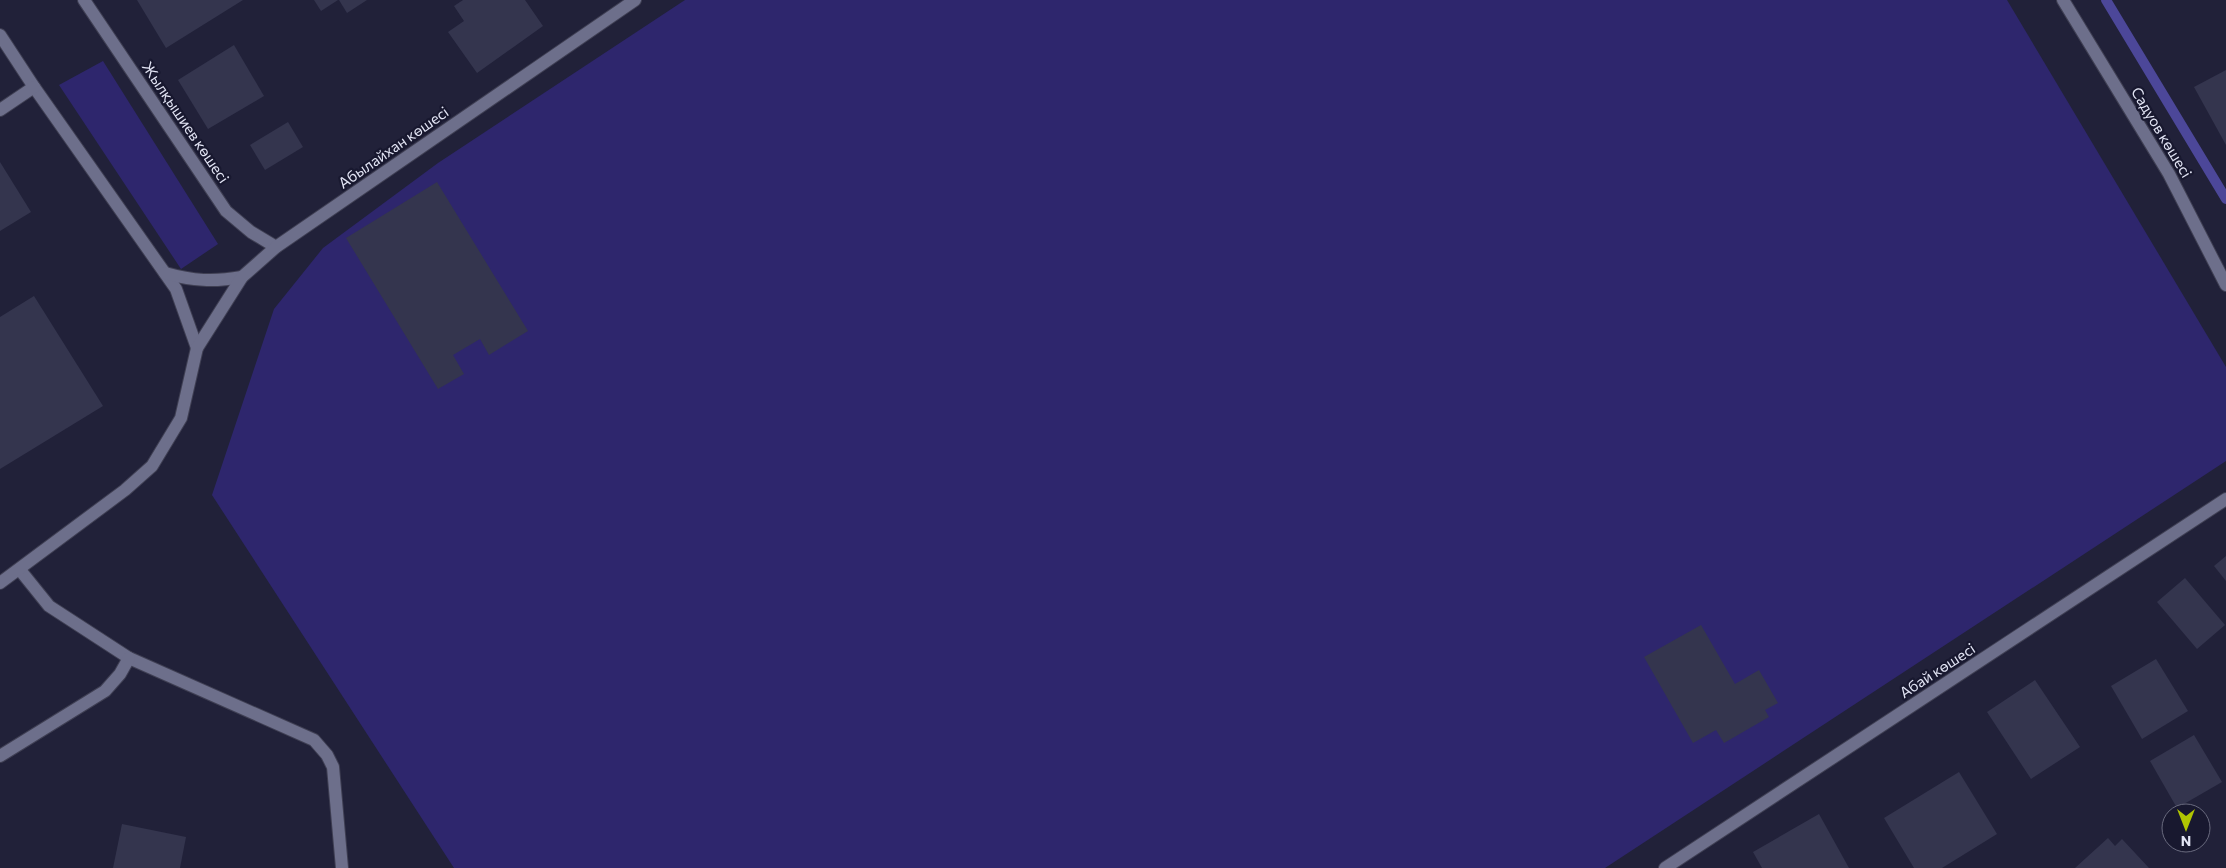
<svg xmlns="http://www.w3.org/2000/svg" width="2226" height="868" font-family="Commissioner,sans-serif">
<style>
.green{fill:#2e266d}
.lines{fill:none;stroke-linecap:round;stroke-linejoin:round}
.stream{stroke:#4c4799;stroke-width:10}
.building{fill:#34354e}
.service-casing{stroke:#3f3f53;stroke-width:14}
.minor-casing{stroke:#3f3f53;stroke-width:14}
.service{stroke:#6d6f8b;stroke-width:12}
.minor{stroke:#6d6f8b;stroke-width:12}
.labels{text-anchor:middle;dominant-baseline:central;stroke-width:4.5;stroke-linejoin:round;paint-order:stroke}
.street-label{font-size:15px;fill:#e3e5f5;stroke:#18182f}
</style>
<rect width="100%" height="100%" fill="#212139"/>
<g class="green">
<polygon points="685,0 2007,0 2226,367 2226,461 1605,868 454,868 212,495 274,309 323,248 438,163"/>
<polygon points="103,61 218,244 181,269 59,85"/>
</g>
<g class="lines">
<polyline class="stream" points="2106,0 2226,199"/>
</g>
<g class="building">
<polygon points="137,0 243,0 166,48"/>
<polygon points="314,0 338,0 321,11"/>
<polygon points="339,0 367,0 347,13"/>
<polygon points="463,0 525,0 543,26 477,73 448,32 464,21 454,6"/>
<polygon points="234,45 264,96 208,129 178,80"/>
<polygon points="2226,70 2226,145 2194,87"/>
<polygon points="288,122 303,147 265,170 250,145"/>
<polygon points="0,162 31,212 0,231"/>
<polygon points="437,182 528,331 489,355 480,339 453,355 464,374 438,389 346,238"/>
<polygon points="34,296 103,406 0,469 0,317"/>
<polygon points="2226,556 2226,581 2214,566"/>
<polygon points="2185,578 2225,625 2197,649 2157,602"/>
<polygon points="1701,625 1735,684 1759,670 1778,703 1765,710 1769,717 1724,743 1716,730 1693,743 1644,657"/>
<polygon points="2156,659 2188,711 2142,739 2111,686"/>
<polygon points="2035,680 2080,747 2031,779 1987,712"/>
<polygon points="2194,735 2222,782 2177,808 2150,761"/>
<polygon points="1959,772 1997,834 1942,868 1914,868 1884,818"/>
<polygon points="1819,814 1849,868 1762,868 1753,852"/>
<polygon points="122,824 186,837 180,868 113,868"/>
<polygon points="2108,838 2115,846 2122,839 2149,868 2075,868"/>
</g>
<g class="lines">
<g class="service-casing">
<g id="service">
<polyline points="20,570 49,606 129,658 314,740 327,755 333,767 342,868"/>
<polyline points="0,756 105,691 120,674 129,658"/>
</g>
</g>
<g class="minor-casing">
<g id="minor">
<polyline points="84,0 226,211 251,232 276,247"/>
<polyline points="2063,0 2169,174 2226,285"/>
<polyline points="0,35 34,87 176,289 197,348"/>
<polyline points="0,110 34,87"/>
<path d="M165 273C193 281 214 282 242 277"/>
<polyline points="0,583 125,490 152,466 181,418 197,348 242,277 276,247 635,0"/>
<polyline points="1665,868 2226,499"/>
</g>
</g>
<use href="#service" class="service"/>
<use href="#minor" class="minor"/>
</g>
<g class="labels">
<g class="street-label">
<text transform="translate(186 122) rotate(56)">Жылқышиев көшесі</text>
<text transform="translate(2162 132) rotate(59)">Садуов көшесі</text>
<text transform="translate(393 147) rotate(-35)">Абылайхан көшесі</text>
<text transform="translate(1937 670) rotate(-33)">Абай көшесі</text>
</g>
</g>
<g transform="translate(2186 828) rotate(180)"><circle r="24" fill="#18182f" stroke="#696a7e"/>
<path d="M0-4L9 19L0 12L-9 19Z" fill="#b0c502"/>
<text y="-8" font-size="14" font-weight="bold" text-anchor="middle" fill="#e3e5f5">N</text>
</g>
</svg>
